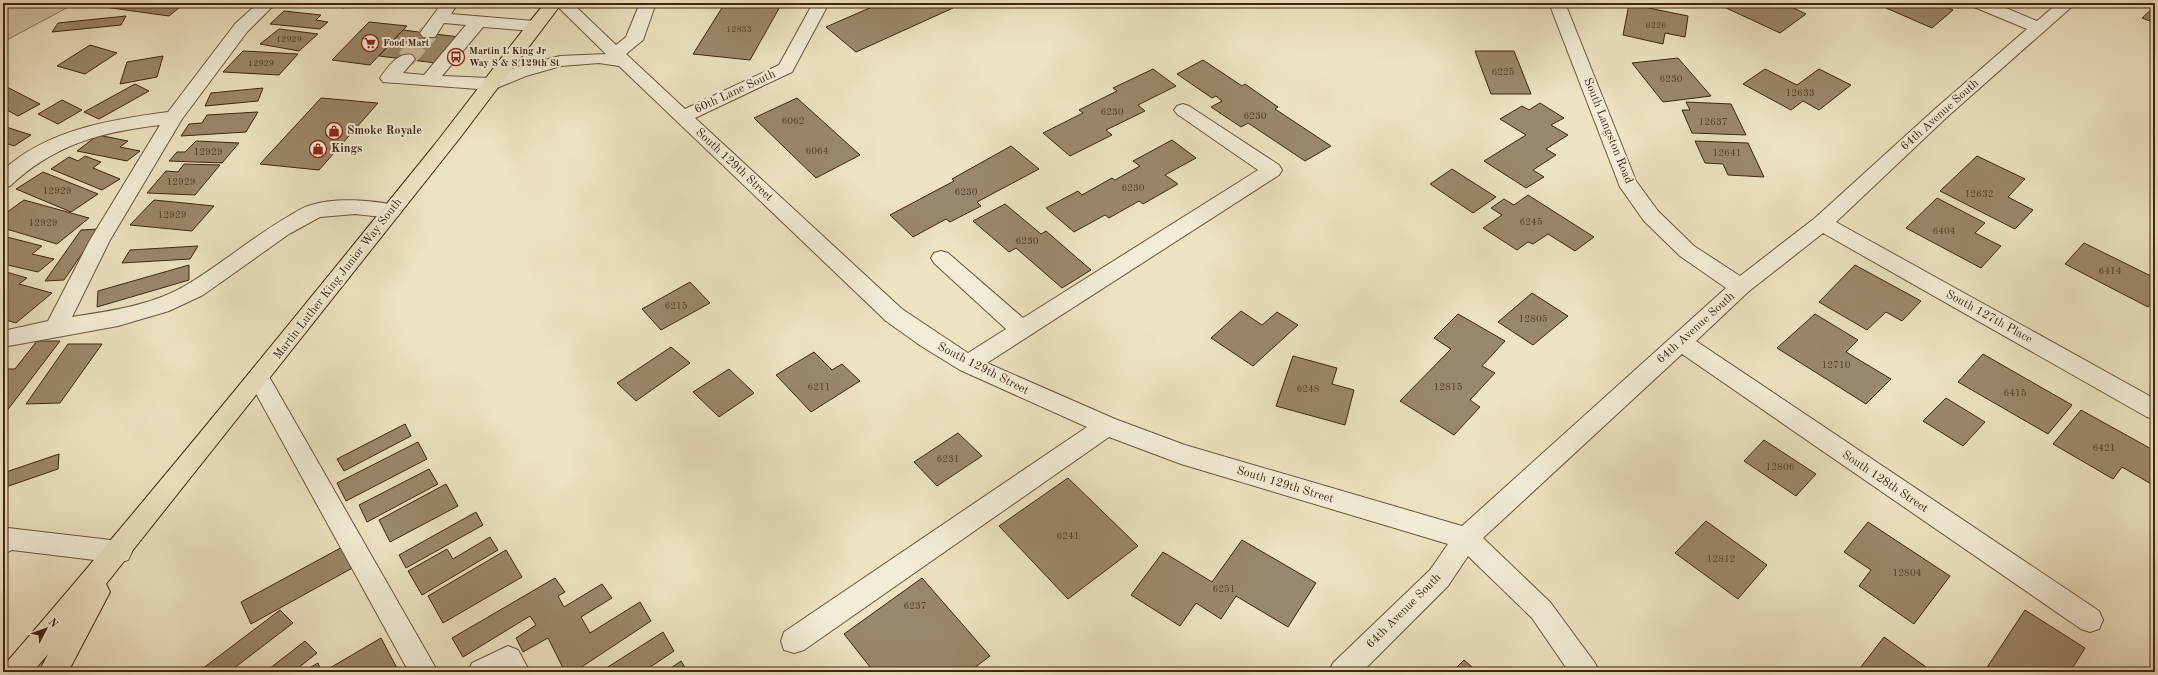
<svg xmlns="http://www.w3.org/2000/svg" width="2158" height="675" font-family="'Old Standard TT',serif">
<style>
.green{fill:#d0c2a4;stroke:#88745a}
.building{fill:#9a886c;stroke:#41260f}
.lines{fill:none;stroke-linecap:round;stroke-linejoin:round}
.minor-tunnel{stroke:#cbbc9e;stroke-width:19;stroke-dasharray:19 10;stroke-linecap:butt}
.minor-casing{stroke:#6c553c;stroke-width:2}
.major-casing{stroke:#41260f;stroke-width:2}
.minor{fill:#f3ecd7;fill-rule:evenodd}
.major{fill:#ede2c2;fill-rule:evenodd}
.labels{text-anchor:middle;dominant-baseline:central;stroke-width:4;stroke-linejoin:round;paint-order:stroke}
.far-number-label{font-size:9px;fill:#573e26}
.far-poi-label{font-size:10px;font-weight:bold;fill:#41260f;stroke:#f3ecd7;text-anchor:start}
.number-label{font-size:10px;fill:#573e26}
.street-label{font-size:12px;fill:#41260f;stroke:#f3ecd7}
.poi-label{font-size:12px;font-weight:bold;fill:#41260f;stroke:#f3ecd7;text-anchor:start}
</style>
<rect width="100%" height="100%" fill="#ede2c2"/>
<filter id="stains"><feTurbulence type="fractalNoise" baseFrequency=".005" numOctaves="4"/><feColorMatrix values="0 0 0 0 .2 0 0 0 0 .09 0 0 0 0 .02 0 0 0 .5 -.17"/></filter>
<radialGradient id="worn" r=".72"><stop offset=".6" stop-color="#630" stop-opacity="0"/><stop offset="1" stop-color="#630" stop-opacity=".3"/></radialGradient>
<polygon class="green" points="3,3 76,3 3,42"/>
<g class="building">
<polygon points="110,3 153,3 180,7 169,16 104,7"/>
<polygon points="318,3 350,3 344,8"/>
<polygon points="725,3 782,3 750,60 693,54"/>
<polygon points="881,3 947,3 953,8 856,52 826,27"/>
<polygon points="1730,3 1783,3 1806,14 1780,33 1724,7"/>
<polygon points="1891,3 1937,3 1953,10 1932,28 1886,8"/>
<polygon points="1629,4 1688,16 1685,37 1665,33 1663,44 1623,35"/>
<polygon points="2155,6 2155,23 2142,18"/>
<polygon points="284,11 321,15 316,20 328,22 320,29 270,24"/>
<polygon points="126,16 121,25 52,32 58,23"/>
<polygon points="369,22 407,26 370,65 332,60"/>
<polygon points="279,29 318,34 299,51 260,44"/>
<polygon points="403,30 459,37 436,63 379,56"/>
<polygon points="90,45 117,53 85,74 57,66"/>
<polygon points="243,51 298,54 279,75 223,72"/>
<polygon points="1475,51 1514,51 1531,94 1491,94"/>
<polygon points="163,56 157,77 120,84 127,62"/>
<polygon points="1678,58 1711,96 1663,102 1632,63"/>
<polygon points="1203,60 1242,86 1245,84 1278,107 1275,109 1331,146 1305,161 1248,123 1241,127 1211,107 1222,101 1216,96 1212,98 1177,74"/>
<polygon points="1153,69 1176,86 1138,105 1145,111 1106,130 1112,135 1070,156 1043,133 1083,113 1079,110 1117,91 1113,88"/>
<polygon points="1765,69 1797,85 1819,69 1851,85 1819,110 1803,101 1791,110 1743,84"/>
<polygon points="135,84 149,91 99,119 84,112"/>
<polygon points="3,85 40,104 18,116 3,108"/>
<polygon points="263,88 258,101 205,106 211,93"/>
<polygon points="321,98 378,103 319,170 260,164"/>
<polygon points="797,98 860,155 816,178 754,118"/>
<polygon points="62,100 82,110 58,124 38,114"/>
<polygon points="1686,102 1731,104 1746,135 1692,133 1682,110 1690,110"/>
<polygon points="1540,103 1564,118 1551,125 1568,135 1546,149 1556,155 1533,170 1544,177 1526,188 1484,161 1526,135 1500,119 1522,106 1529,110"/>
<polygon points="258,112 246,132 181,136 189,124 202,123 207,115"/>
<polygon points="3,126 31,135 14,146 3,142"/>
<polygon points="98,135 128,141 120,147 140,151 127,161 77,151"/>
<polygon points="1172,140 1196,158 1165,175 1178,184 1143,204 1139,201 1109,218 1105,215 1074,232 1046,208 1078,191 1082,195 1112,178 1115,180 1140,166 1133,161"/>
<polygon points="196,141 239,143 222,163 169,161 177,152 185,152"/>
<polygon points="1695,141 1748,143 1764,177 1728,175 1723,164 1705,163"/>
<polygon points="1011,146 1039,169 977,202 981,206 950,222 946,219 913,237 890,215 954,181 952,179"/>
<polygon points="85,156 101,162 93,168 120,179 102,190 51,169 69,157 78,161"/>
<polygon points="1977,156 2025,179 2008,197 2033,210 2015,229 1940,191"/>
<polygon points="184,164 220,165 195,195 147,193 166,171 178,172"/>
<polygon points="1452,169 1496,197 1473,213 1430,184"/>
<polygon points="43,172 98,194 71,212 16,189"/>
<polygon points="1528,195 1594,237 1575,251 1548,234 1533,244 1528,242 1517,250 1483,228 1502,215 1491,208 1504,199 1514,205"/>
<polygon points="1937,198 1985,223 1975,233 2001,246 1981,268 1906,228"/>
<polygon points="24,200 89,218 57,244 3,228 3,215"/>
<polygon points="154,200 214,206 192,231 130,225"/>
<polygon points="1005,204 1041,234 1046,231 1091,270 1062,288 1016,248 1009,252 973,221"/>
<polygon points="99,229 64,280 45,281 81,230"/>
<polygon points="3,236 42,246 32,254 54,259 38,272 3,264"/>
<polygon points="2084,243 2155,278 2155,298 2148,307 2065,264"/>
<polygon points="198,246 190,259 122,263 130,250"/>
<polygon points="189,265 189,280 97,307 98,291"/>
<polygon points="1855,265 1921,301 1902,321 1886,312 1867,330 1819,302"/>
<polygon points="3,271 27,278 19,284 52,293 16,323 3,319"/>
<polygon points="690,282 710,303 661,330 642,309"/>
<polygon points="1532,293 1568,316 1533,345 1498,322"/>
<polygon points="1241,311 1262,325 1277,312 1298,325 1253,366 1211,338"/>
<polygon points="1458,314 1505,341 1482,366 1495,373 1470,400 1480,407 1454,435 1400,401 1451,349 1434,338"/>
<polygon points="1815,314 1858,340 1846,352 1891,379 1866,404 1777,348"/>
<polygon points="37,341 60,341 3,416 3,369 15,369"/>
<polygon points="68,344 102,344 60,403 26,404"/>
<polygon points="671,347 690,363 636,401 617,383"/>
<polygon points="814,352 832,370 842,364 860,381 811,412 776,375"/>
<polygon points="1983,354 2072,405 2048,434 1958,382"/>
<polygon points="1293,356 1337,368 1332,384 1354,390 1345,425 1276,406"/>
<polygon points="729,369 754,393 719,417 693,392"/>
<polygon points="1946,398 1985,422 1963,446 1923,421"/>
<polygon points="2081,410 2155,451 2155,481 2153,485 2122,467 2113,479 2053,444"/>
<polygon points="405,424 411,436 344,471 337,459"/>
<polygon points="958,433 982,456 937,486 914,462"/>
<polygon points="1764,440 1816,474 1796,496 1744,461"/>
<polygon points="418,442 427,459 346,501 337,483"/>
<polygon points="59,454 58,469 3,488 3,473"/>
<polygon points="429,469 438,484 367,522 359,505"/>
<polygon points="1068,478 1138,546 1068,599 999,526"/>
<polygon points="446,484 458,506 390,542 379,520"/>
<polygon points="476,512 483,525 406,568 399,555"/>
<polygon points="1706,521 1767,565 1738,599 1675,553"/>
<polygon points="1868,522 1950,576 1914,624 1859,586 1871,570 1844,552"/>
<polygon points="490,537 498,550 422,595 408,571 447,549 453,559"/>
<polygon points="1242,540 1316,583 1288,627 1236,596 1221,619 1196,603 1180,626 1131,595 1163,552 1212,582"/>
<polygon points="346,545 356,566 251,624 241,602"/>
<polygon points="506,550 522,577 443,623 428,596"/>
<polygon points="555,578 565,592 558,596 564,607 602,584 612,598 581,617 590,633 640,602 651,621 574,672 565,672 548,638 523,652 516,638 536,625 530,616 463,657 452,638"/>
<polygon points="922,578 990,656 969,672 874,672 844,634"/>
<polygon points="280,610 293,623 229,672 198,672"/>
<polygon points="2025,610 2085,648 2070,672 1984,672"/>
<polygon points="663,632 674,651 643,672 600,672"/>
<polygon points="1884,637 1933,672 1857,672"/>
<polygon points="381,638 399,672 323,672"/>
<polygon points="305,641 317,653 293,672 265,672"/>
<polygon points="1464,660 1478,672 1452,672"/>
<polygon points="681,661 688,672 665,672"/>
<polygon points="318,663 322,672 302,672"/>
</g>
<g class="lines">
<polyline class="minor-tunnel" points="406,59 429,33"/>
<g class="minor-casing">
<g id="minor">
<path d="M258 3H276L247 32 182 119 110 240 72 317C111 311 154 305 188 284 223 263 254 236 289 216 296 212 303 207 311 205 334 197 375 200 398 206L401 211 398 216 391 218 355 214 320 217 289 234 203 295 169 311 118 326 3 347V331L48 321 90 240 160 125C101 132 55 144 10 186L3 188V170C49 129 109 120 168 112L235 24Z"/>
<path d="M442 3H458L451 14 534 21 540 22 542 26 540 30 534 31 483 27 442 76 490 78 514 68 560 56 606 54 554 3H572L616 45 626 37 640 3H656L643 40 626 54 685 109 779 65 813 3H829L792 72 695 118 902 309 968 353 1006 329 934 263 931 258 934 253 941 251 948 253 1023 318 1258 170 1177 114 1174 110 1177 106 1183 104 1189 106 1279 165 1282 170 1279 175 987 363 1115 419 1185 445 1462 526 1726 288 1680 256 1644 221 1620 187 1549 3H1565L1636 181 1658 211 1694 246 1740 276 1815 218 1935 109 2027 29 1974 7 1972 3H1994L2037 21 2058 3H2076L1947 117 1836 222 2155 399V419L2147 417 1823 233 1748 292 1696 341 2099 611 2103 620 2099 629 2090 632 2081 629 1682 354 1483 538 1550 602 1595 663 1599 672H1569L1532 618 1468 556 1448 586 1362 672H1329L1333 663 1430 570 1448 544 1181 464 1109 437 804 650 794 653 784 650 781 641 784 632 1087 427 960 370 921 346 886 321 619 66 599 63 561 66 526 76 492 90 383 82 380 78C388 67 398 52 412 55L415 59 403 73 424 75 466 25 444 23 435 37H423L420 33Z"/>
<polygon points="259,370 267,373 438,672 409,672 248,379 251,373"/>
<polygon points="8,528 119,541 128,544 132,552 128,560 119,563 12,550 3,554 3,530"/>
<polygon points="508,646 518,650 530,672 468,672 472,663"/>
</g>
</g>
<g class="major-casing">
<path id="major" d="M545 3H562L459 139 106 584 110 592 68 672H39L48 654 33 672H3L6 663C152 494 292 321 432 148 470 100 506 50 545 3Z"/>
</g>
<use href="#minor" class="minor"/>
<use href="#major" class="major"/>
</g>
<defs>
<g id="supermarket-ring" transform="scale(0.9)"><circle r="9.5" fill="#f3ecd7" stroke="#8f2418" stroke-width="1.5"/><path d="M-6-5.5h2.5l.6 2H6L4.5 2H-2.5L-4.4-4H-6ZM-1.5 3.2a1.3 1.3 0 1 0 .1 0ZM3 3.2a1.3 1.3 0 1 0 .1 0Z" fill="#8f2418"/></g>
<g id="bus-ring" transform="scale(0.9)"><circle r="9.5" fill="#f3ecd7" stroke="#8f2418" stroke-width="1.5"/><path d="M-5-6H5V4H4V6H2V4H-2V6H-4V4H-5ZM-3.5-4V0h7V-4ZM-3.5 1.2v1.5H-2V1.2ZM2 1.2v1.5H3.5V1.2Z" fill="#8f2418"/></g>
<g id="shop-ring" transform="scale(0.9)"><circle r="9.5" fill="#f3ecd7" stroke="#8f2418" stroke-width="1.5"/><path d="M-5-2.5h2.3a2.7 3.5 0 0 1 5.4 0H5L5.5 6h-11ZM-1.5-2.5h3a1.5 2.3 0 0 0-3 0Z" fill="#8f2418"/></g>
</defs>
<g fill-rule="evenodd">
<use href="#supermarket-ring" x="370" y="43"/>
<use href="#bus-ring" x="456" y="57"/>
<use href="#shop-ring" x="334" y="131"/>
<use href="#shop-ring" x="318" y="149"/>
</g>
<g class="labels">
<g class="far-number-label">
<text x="1656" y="25">6226</text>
<text x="739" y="29">12833</text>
<text x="289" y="39">12929</text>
<text x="261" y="63">12929</text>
</g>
<g class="far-poi-label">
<text x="383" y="43">Food Mart</text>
<text x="469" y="51">Martin L King Jr<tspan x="469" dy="12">Way S &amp; S 129th St</tspan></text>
</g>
<g class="number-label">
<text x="1503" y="72">6225</text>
<text x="1671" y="79">6230</text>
<text x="1800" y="93">12633</text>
<text x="1112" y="112">6230</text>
<text x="1255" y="116">6230</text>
<text x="793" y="121">6062</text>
<text x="1713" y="122">12637</text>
<text x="817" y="151">6064</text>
<text x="208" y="152">12929</text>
<text x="1727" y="153">12641</text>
<text x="181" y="182">12929</text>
<text x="1133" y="188">6230</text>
<text x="57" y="191">12929</text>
<text x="966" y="192">6230</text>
<text x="1979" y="194">12632</text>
<text x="172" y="215">12929</text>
<text x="1531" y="222">6245</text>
<text x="43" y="223">12929</text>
<text x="1944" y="231">6404</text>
<text x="1027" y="241">6230</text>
<text x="2110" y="271">6414</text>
<text x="676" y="306">6215</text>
<text x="1533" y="319">12805</text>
<text x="1836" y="365">12710</text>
<text x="819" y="387">6211</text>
<text x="1448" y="387">12815</text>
<text x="1308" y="389">6248</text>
<text x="2015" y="393">6415</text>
<text x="2104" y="448">6421</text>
<text x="948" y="459">6231</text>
<text x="1780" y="467">12806</text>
<text x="1068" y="536">6241</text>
<text x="1721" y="559">12812</text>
<text x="1907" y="573">12804</text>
<text x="1224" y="589">6251</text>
<text x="915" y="606">6237</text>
</g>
<g class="street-label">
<text transform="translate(735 92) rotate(-25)">60th Lane South</text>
<text transform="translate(1940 115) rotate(-42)">64th Avenue South</text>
<text transform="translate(1608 131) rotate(68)">South Langston Road</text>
<text transform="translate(734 165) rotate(43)">South 129th Street</text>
<text transform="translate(338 279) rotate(-52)">Martin Luther King Junior Way South</text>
<text transform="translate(1989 317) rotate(29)">South 127th Place</text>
<text transform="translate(1696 328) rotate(-42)">64th Avenue South</text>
<text transform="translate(983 369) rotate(27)">South 129th Street</text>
<text transform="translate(1885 482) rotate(34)">South 128th Street</text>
<text transform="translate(1285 485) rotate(17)">South 129th Street</text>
<text transform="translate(1404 611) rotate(-45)">64th Avenue South</text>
</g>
<g class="poi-label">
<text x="347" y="131">Smoke Royale</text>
<text x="331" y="149">Kings</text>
</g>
</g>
<rect width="2158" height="675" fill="none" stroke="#ede2c2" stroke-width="16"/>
<rect x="4" y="4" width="2150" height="667" fill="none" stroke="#41260f" stroke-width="2"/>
<rect x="8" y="8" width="2142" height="659" fill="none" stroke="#41260f"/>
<g transform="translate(46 629) rotate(49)" stroke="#f3ecd7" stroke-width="3" paint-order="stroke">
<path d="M0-3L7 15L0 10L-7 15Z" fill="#41260f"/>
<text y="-6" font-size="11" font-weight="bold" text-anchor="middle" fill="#41260f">N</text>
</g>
<rect width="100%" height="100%" filter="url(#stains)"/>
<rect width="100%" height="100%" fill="url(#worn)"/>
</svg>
